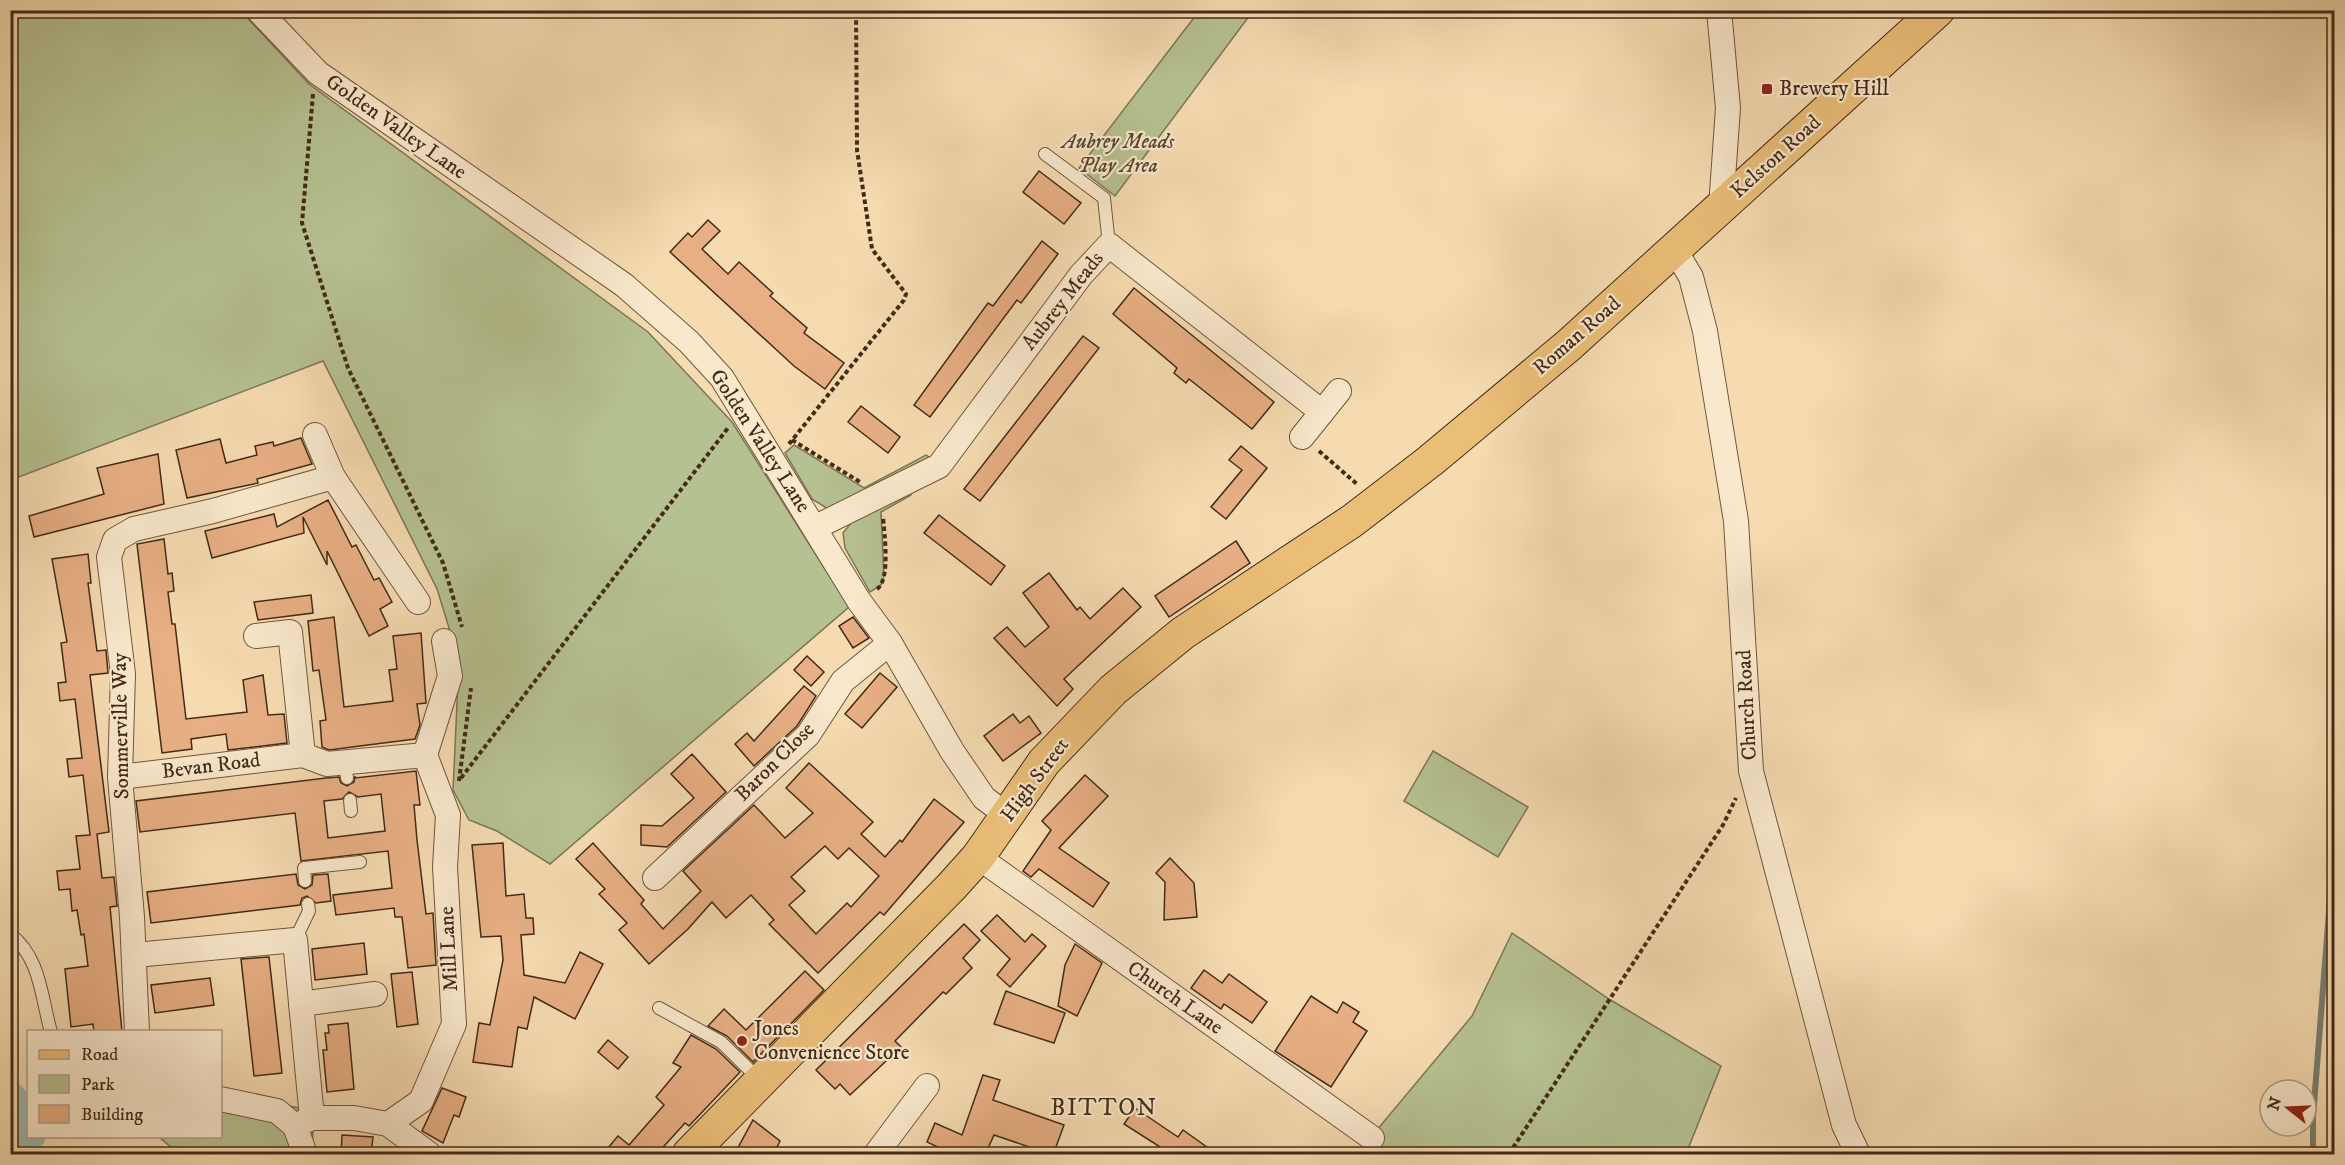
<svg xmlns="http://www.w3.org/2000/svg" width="2345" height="1165" font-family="'IM FELL DW Pica',serif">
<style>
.green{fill:#b6c191;stroke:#7c7654;stroke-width:1.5}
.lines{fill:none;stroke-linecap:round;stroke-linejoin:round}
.stream{stroke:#798073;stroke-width:6}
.river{stroke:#9dbab1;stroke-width:36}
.building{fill:#e8af84;stroke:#432a17;stroke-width:1.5;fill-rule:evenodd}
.service-casing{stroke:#70563e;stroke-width:14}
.minor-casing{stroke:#70563e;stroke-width:26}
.primary-casing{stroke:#432a17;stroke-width:35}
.path{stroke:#432a17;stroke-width:4;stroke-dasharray:4.5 3;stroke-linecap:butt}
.service{stroke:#f9e8cc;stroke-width:12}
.minor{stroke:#f9e8cc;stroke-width:24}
.primary{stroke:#ebbe78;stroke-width:33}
.poi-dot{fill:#8f2418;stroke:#f9e8cc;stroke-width:2}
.labels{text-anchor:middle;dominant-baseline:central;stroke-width:4.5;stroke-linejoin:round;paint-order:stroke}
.poi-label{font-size:21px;fill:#432a17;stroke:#f9e8cc;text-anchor:start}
.street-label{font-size:21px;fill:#432a17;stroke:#f9e8cc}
.park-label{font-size:21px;font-style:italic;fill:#5a482f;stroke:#f9e8cc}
.quarter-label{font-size:24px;letter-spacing:1.5px;fill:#432a17;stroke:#f9e8cc}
</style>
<rect width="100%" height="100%" fill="#f6dbb1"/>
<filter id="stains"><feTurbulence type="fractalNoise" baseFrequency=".00333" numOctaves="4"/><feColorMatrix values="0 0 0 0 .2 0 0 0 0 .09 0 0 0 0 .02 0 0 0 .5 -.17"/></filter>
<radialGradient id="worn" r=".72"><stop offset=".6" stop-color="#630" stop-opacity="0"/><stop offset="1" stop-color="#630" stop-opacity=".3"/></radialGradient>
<g class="green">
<polygon points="11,11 241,11 309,84 648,332 732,422 849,607 550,864 497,831 469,820 453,790 459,660 437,589 323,361 11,480"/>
<polygon points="1199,11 1253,11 1115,196 1079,168"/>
<polygon points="794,445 864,488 926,455 932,459 828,509 812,499 785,453"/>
<polygon points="910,490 911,495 881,512 884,576 881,585 870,592 845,548 843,533 851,523"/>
<polygon points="1433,751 1528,807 1498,857 1404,801"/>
<polygon points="1512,933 1609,999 1721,1066 1686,1154 1381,1154 1366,1143 1472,1016"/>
<polygon points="221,1093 299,1108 313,1133 311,1154 179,1154 159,1137 220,1136"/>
</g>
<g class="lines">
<polyline class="stream" points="2313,1154 2313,1117 2334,847"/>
<polyline class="river" points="10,1100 28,1134"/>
</g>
<g class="building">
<polygon points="1039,171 1081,203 1064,224 1023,192"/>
<polygon points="708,220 720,231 702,249 728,274 739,262 773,293 770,296 807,328 804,333 844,363 825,389 794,366 670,252 688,233 692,237"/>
<polygon points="1042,241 1058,254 1021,303 1017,300 930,417 914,405 988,303 993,306"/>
<polygon points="1134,288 1274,402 1252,429 1189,379 1186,383 1174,373 1177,368 1113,314"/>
<polygon points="1083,336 1099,348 980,501 964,489"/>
<polygon points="861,406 900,437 888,453 848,422"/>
<polygon points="301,438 312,464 257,479 258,483 187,498 176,450 220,439 226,463 257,455 255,446 273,442 274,446"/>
<polygon points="1241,446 1267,468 1226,519 1211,507 1242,470 1229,460"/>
<polygon points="158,454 164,504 34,537 29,516 104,494 97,468"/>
<polygon points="328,500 352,547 356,545 374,580 379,578 392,602 380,609 388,626 369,636 327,551 327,565 303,517 304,533 212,558 205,531 274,514 277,527"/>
<polygon points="939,515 1005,566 991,585 924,533"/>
<polygon points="164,539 168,574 172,573 174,591 168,592 172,624 175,624 186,719 247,712 243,680 263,675 268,715 284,714 287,743 228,750 226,734 191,739 192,749 162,753 137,544"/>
<polygon points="1236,541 1250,563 1169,617 1155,596"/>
<polygon points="88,554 91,583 88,583 97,651 106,650 108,673 90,675 109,832 97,834 102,878 114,877 117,906 110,907 122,1032 94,1032 93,1024 71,1027 65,969 88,966 84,934 81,935 77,910 72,911 70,889 59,890 57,871 80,869 76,836 90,835 83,775 69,777 67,759 82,758 75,699 60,701 58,683 66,682 61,643 67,642 52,559"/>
<polygon points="1049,573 1077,610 1080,607 1090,619 1123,588 1141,607 1064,679 1073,689 1057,706 994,638 1007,627 1025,647 1049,627 1023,593"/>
<polygon points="311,595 313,613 258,620 254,602"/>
<polygon points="334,617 344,707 393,701 389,670 397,669 393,636 421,633 426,703 417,704 420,725 415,739 352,747 329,750 322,747 320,721 326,720 319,670 313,671 308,621"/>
<polygon points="853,617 869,638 853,648 839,626"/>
<polygon points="807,656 824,672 811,686 794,670"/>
<polygon points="880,673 897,687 862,728 845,714"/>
<polygon points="804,686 816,696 797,726 754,766 735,744 747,733 754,741"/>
<polygon points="1013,714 1020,723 1029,716 1041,733 1003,761 984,736"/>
<polygon points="692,754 726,792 667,847 641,845 641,825 662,826 694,798 671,774"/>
<path d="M809 763 873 822 861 834 885 857 900 840 902 842 934 799 964 822 884 915 880 912 818 973 769 924 774 920 751 895 726 918 712 902 688 929 649 964 619 930 627 923 599 894 605 889 576 859 593 843 644 900 641 904 663 929 701 891 683 871 754 805 785 838 813 813 786 788ZM825 846 838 859 849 848 879 876 851 907 847 903 816 934 789 905 805 891 791 877Z"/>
<path d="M416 771 420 805H414L417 840 426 914 433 913 436 965 408 968 402 917H395L394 908 336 915 333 895 392 888 388 851 301 861 295 813 140 832 136 801 326 778 339 777 341 783 347 786 354 782 355 776V778ZM349 792 358 797 381 794 385 831 328 838 324 801 342 799Z"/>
<polygon points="1085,775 1108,796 1059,848 1109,883 1093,907 1039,869 1031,877 1023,871 1051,830 1042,821"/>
<polygon points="503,843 506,896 524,894 526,918 533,918 534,934 521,935 524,975 565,983 580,952 603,964 575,1019 534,997 527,1029 518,1027 512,1067 473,1062 479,1023 490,1025 503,960 501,936 481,937 472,845"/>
<polygon points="1170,858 1194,883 1197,917 1164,920 1165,882 1156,873"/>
<polygon points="296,874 298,885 305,889 312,885 313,875 328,874 331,901 316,903 307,896 302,898 300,905 151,923 147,892"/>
<polygon points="997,915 1025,942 1032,934 1046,946 1010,987 997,975 1010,959 981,931"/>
<polygon points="964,924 980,940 963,958 972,968 946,994 943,992 895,1041 901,1047 850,1095 840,1084 835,1089 816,1070"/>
<polygon points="364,943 367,974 315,980 312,949"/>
<polygon points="1075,944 1102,963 1077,1016 1058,1006 1065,965"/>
<polygon points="269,957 282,1073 254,1076 241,959"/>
<polygon points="1204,970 1222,983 1229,974 1267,1002 1252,1023 1224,1004 1221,1009 1191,988"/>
<polygon points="805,971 824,990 753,1062 727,1036 708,1026 724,1009 746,1030"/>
<polygon points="412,972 418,1024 397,1027 391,974"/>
<polygon points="210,978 214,1005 155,1013 151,985"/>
<polygon points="1006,991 1065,1013 1054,1043 994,1024"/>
<polygon points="1311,996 1337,1013 1343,1002 1359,1012 1353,1022 1367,1031 1331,1087 1275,1051"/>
<polygon points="348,1023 354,1089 327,1092 323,1050 327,1050 325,1033 329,1033 328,1025"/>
<polygon points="691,1035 716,1049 740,1072 689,1126 685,1123 656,1155 602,1155 618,1136 629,1145 664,1105 656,1097 681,1067 673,1063"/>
<polygon points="608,1040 628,1057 618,1069 598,1052"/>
<polygon points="983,1075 1000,1080 993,1100 1064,1125 1053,1155 994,1135 985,1155 954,1155 927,1142 935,1123 962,1135"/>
<polygon points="442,1088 466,1097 459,1117 454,1115 443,1143 422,1131"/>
<polygon points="1135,1108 1178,1137 1183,1130 1218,1155 1166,1155 1168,1152 1124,1124"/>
<polygon points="753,1120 780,1141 773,1155 734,1155"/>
<polygon points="342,1135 373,1137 371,1155 341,1155"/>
</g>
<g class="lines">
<g class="service-casing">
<g id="service">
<polyline points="1045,154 1104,198 1109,245"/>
<polyline points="345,762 347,778"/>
<polyline points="350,800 351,811"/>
<polyline points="305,881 304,868 360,862"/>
<path d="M10 934C41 958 41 997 51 1032"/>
<polyline points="295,940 309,911 308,904"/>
<polyline points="659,1008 721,1042 759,1079"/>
</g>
</g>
<g class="minor-casing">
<g id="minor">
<polyline points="258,10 318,73 624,285 689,342 722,378 859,601 890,643 952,751 984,798 1008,816"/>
<polyline points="1719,10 1728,108 1721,207"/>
<polyline points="1675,250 1691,277 1705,331 1736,521 1751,771 1844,1125 1858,1154"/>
<polyline points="315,435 333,477"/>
<polyline points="1302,437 1339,391"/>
<polyline points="816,527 939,466 1081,275 1109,245 1322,412"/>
<polyline points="256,636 290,632 303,755"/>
<polyline points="425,755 450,676 444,641"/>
<polyline points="120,777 303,755 327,764 425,755"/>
<polyline points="978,857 1372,1138"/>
<polyline points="655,878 808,735 843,681 890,643"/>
<polyline points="146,954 295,940 312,1118"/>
<polyline points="301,1004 375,994"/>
<polyline points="137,1032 132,917 120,777 123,674 109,557 115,540 134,529 213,511 333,477 418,602"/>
<polyline points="220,1099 277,1111 295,1126 305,1154"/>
<polyline points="388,1124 421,1101 454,1024 445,867 448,815 425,755"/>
<polyline points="295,1126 312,1118 354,1118 388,1124 429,1154"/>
<polyline points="876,1154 927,1086"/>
</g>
</g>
<g class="primary-casing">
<polyline id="primary" points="689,1154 952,886 978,857 1044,762 1113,690 1183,633 1352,521 1430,461 1569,345 1938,10"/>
</g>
<g class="path">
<polyline points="313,94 302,223 348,368 443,563 462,627"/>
<polyline points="792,440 860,482"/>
<polyline points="789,444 904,300 906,294 872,249 857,150 856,10"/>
<polyline points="1319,451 1358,485"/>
<path d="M877 589C891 579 884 533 883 516"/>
<polyline points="461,778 728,428"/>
<polyline points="459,781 471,688"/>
<polyline points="1509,1154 1723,825 1736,798"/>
</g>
<use href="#service" class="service"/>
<use href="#minor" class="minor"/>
<use href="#primary" class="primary"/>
</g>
<g class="poi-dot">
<rect x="1761" y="83" width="12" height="12" rx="3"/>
<circle cx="742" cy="1041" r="6"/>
</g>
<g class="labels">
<g class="poi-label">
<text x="1779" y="89">Brewery Hill</text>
<text x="754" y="1029">Jones<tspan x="754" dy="24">Convenience Store</tspan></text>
</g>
<g class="street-label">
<text transform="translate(396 127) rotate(35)">Golden Valley Lane</text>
<text transform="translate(1776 157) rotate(-42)">Kelston Road</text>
<text transform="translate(1063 301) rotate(-52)">Aubrey Meads</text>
<text transform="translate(1577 336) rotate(-41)">Roman Road</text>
<text transform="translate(760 441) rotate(57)">Golden Valley Lane</text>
<text transform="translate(1747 705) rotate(-93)">Church Road</text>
<text transform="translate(121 726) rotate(-91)">Sommerville Way</text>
<text transform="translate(775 762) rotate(-45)">Baron Close</text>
<text transform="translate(211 766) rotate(-7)">Bevan Road</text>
<text transform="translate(1035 780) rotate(-53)">High Street</text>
<text transform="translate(449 949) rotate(-93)">Mill Lane</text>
<text transform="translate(1175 998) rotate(35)">Church Lane</text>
</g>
<g class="park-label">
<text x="1118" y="142">Aubrey Meads<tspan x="1118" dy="24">Play Area</tspan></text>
</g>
<g class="quarter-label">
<text x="1104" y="1108">BITTON</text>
</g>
</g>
<rect width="2345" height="1165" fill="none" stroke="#f6dbb1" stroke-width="36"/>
<rect x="12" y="12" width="2321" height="1141" fill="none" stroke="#432a17" stroke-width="3"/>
<rect x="18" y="18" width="2309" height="1129" fill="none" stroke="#432a17" stroke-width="1.5"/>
<rect x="27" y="1030" width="195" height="108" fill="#f9e8cc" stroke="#b09c84" stroke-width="1.5"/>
<rect x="39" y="1050" width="30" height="9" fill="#ebbe78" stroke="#b09c84" stroke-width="1.5"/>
<text x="81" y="1060" font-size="18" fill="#432a17">Road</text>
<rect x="39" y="1075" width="30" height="18" fill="#b6c191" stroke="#b09c84" stroke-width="1.5"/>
<text x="81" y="1090" font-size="18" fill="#432a17">Park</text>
<rect x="39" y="1105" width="30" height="18" fill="#e8af84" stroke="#b09c84" stroke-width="1.5"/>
<text x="81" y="1120" font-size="18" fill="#432a17">Building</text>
<g transform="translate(2288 1108) rotate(288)"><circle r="28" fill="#f9e8cc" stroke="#b09c84" stroke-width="1.5"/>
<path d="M0-4.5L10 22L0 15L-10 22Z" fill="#8f2418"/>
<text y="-9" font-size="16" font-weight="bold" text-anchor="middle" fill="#432a17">N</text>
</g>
<rect width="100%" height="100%" filter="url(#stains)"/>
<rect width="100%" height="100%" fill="url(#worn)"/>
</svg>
